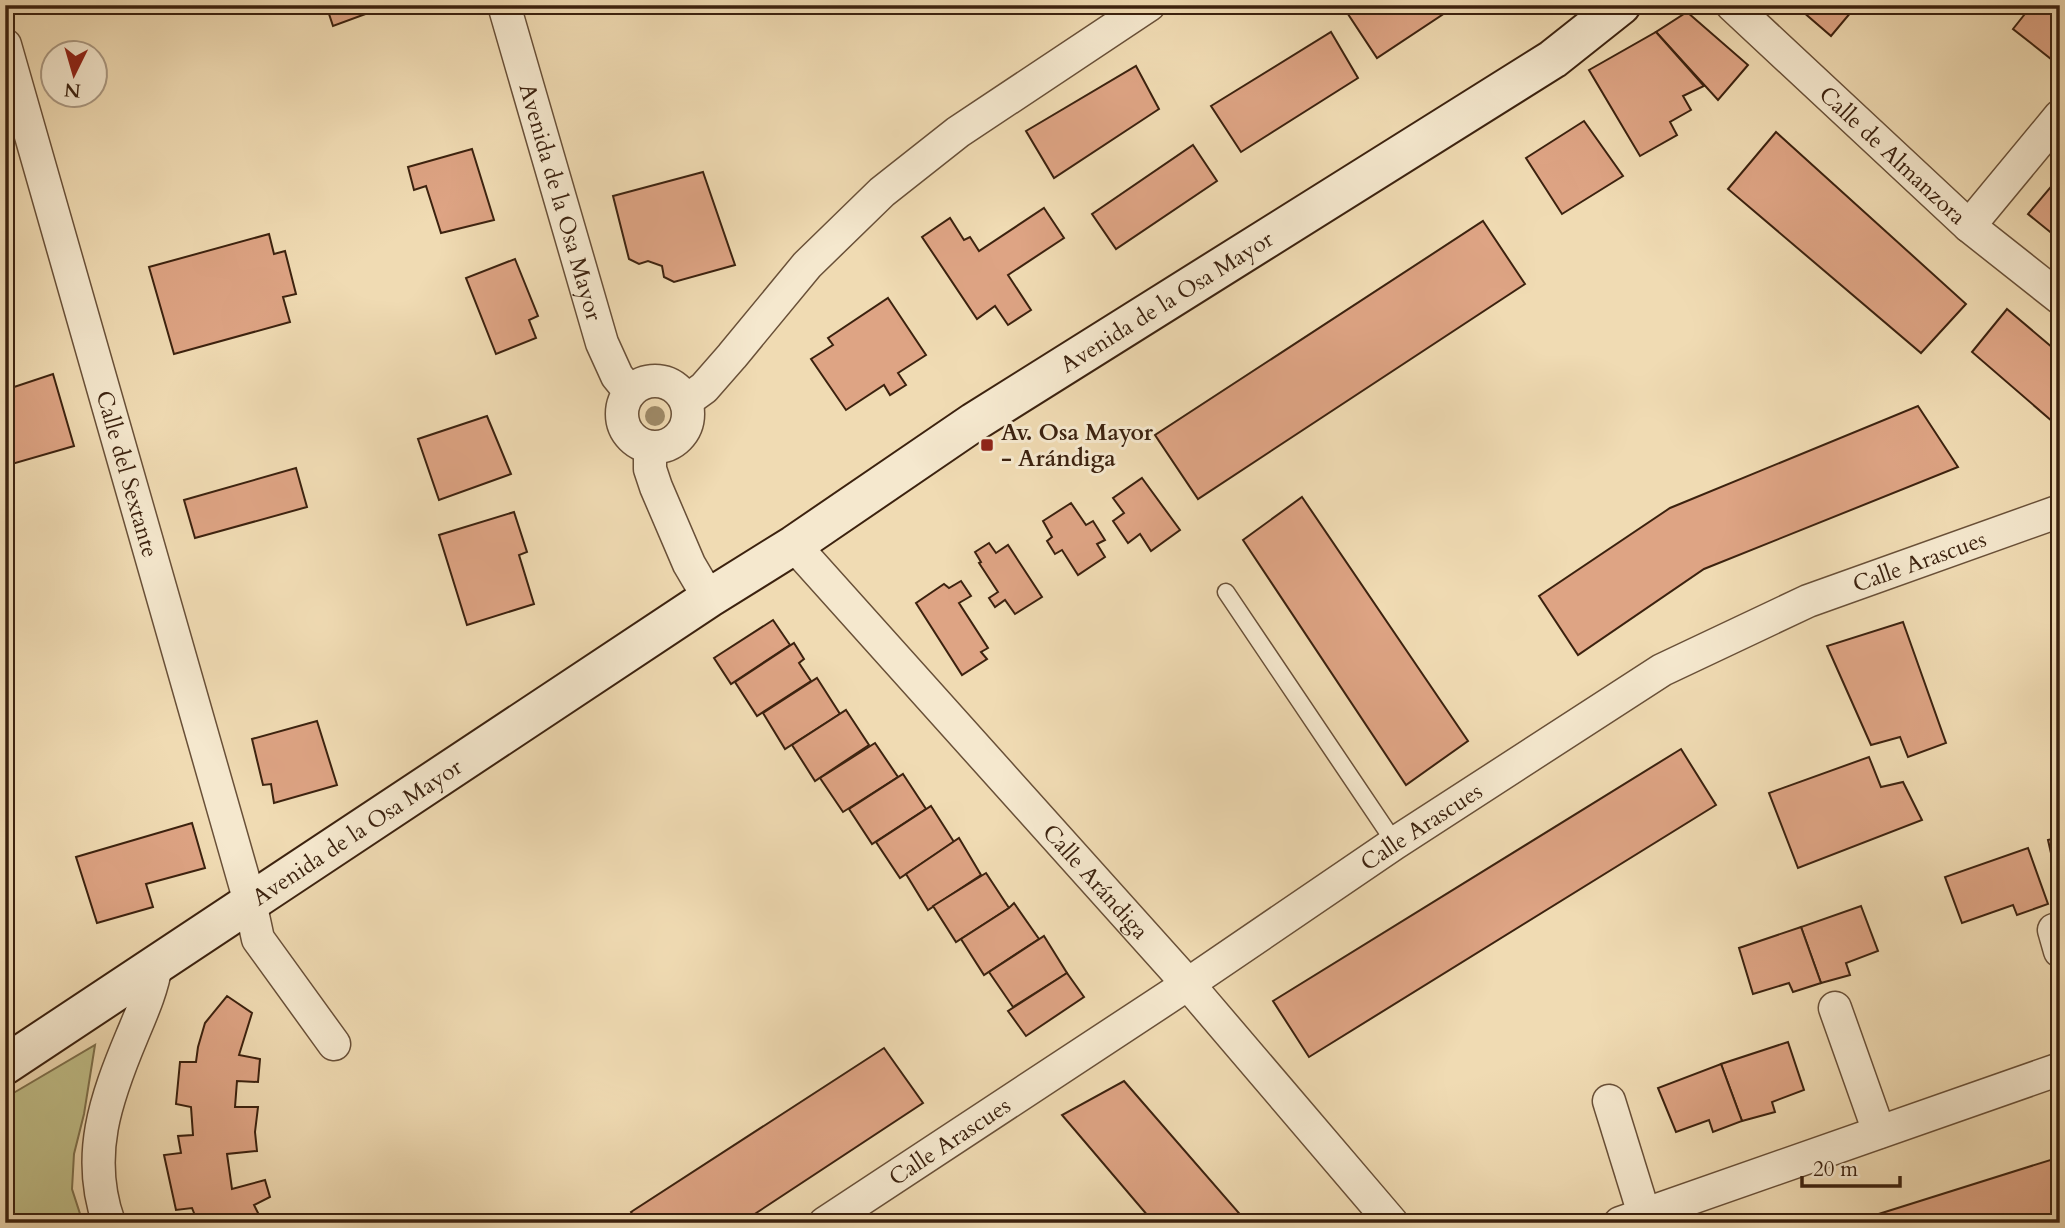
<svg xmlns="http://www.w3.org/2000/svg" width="2065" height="1228" font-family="Cardo,serif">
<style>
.green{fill:#c0be88;stroke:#7e704c;stroke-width:2}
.building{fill:#dea484;stroke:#3c220f;stroke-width:2}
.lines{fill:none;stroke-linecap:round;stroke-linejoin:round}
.service-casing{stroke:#695038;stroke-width:19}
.minor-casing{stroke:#695038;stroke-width:35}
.secondary-casing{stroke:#3c220f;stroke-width:42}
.service{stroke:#f5e8ce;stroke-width:16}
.minor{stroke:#f5e8ce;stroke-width:32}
.secondary{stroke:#f5e8ce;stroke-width:38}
.tree{fill:#9f8b69}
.poi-dot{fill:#8f2418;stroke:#f5e8ce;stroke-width:2.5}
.labels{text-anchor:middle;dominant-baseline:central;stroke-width:6;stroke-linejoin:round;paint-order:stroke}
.street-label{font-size:23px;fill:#3c220f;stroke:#f5e8ce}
.poi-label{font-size:23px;font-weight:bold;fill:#3c220f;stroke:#f5e8ce;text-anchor:start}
</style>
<rect width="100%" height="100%" fill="#f0dbb3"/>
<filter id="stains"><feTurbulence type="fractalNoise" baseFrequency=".00286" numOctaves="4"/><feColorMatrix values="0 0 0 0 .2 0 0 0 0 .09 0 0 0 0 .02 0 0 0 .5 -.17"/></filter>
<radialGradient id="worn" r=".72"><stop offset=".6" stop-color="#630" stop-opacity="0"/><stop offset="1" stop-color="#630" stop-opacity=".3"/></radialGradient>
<polygon class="green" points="95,1045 84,1114 74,1154 72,1189 83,1223 5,1223 5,1098"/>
<g class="building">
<polygon points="326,5 390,5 333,26"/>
<polygon points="1342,5 1457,5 1377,58"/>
<polygon points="1795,5 1857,5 1831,36"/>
<polygon points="2032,5 2060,5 2060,47 2051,59 2013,29"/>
<polygon points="1687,12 1748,65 1718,100 1656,32"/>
<polygon points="1331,32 1358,78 1241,152 1211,106"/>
<polygon points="1656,32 1704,86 1683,96 1691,110 1670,122 1677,135 1640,156 1589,70"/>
<polygon points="1136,66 1159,109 1054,178 1026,131"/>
<polygon points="1584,121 1623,176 1562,214 1526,158"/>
<polygon points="1776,132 1966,304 1921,353 1728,189"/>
<polygon points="1193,145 1217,181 1116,249 1092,214"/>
<polygon points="472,149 494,220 441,233 426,186 414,190 408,167"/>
<polygon points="703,172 735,265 674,282 664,277 662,266 648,261 639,264 629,259 613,196"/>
<polygon points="2060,176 2060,240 2028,214"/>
<polygon points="1044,208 1064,238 1008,275 1031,310 1008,325 995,306 977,319 922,237 950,218 964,240 970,237 979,251"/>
<polygon points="1483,221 1525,284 1198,499 1155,435"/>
<polygon points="269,234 274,254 285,251 296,294 283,297 290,322 174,354 149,267"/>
<polygon points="515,259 538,316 529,320 536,338 496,354 466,278"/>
<polygon points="888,298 926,355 898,373 906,385 890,395 884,385 846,410 811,359 833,345 828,338"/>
<polygon points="2007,309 2060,354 2060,428 1972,352"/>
<polygon points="53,374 74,446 5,466 5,390"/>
<polygon points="1918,406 1958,467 1704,569 1578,655 1539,596 1670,508"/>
<polygon points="487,416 511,474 439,500 418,439"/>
<polygon points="296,468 307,507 195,538 184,500"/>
<polygon points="1142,478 1180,530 1151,551 1140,534 1128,543 1113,521 1124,513 1113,498"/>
<polygon points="1302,497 1468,741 1406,785 1243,540"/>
<polygon points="1071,503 1086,525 1093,521 1105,540 1097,544 1105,557 1078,575 1062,550 1055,554 1047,541 1052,537 1043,521"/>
<polygon points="514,512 527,552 519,555 534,604 467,625 439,535"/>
<polygon points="989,543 996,553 1008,545 1042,597 1015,614 1005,600 995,607 989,598 998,592 979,563 981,562 975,552"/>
<polygon points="961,581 971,596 959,603 988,648 981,652 987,659 962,675 916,603 944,584 949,588"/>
<polygon points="773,620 790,645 731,684 714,658"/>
<polygon points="1903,622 1946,743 1908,757 1900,737 1871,745 1827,646"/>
<polygon points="794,643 804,659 799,663 811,681 757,716 735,682"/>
<polygon points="817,678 840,714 785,749 763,713"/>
<polygon points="846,710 869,745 815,781 792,745"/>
<polygon points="317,721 337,785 274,803 271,784 263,785 252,739"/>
<polygon points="875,743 898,777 843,812 820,778"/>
<polygon points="1681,749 1716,805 1309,1057 1273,1001"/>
<polygon points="1869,757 1881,787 1903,782 1922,820 1798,868 1769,793"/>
<polygon points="903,774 926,809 872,844 849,809"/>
<polygon points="931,806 954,842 900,878 876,842"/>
<polygon points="192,823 205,868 146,884 153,907 97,923 76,857"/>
<polygon points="2060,837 2060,893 2048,840"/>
<polygon points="959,838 981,875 928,910 906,874"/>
<polygon points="2028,848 2048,904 2017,915 2013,905 1962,923 1945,877"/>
<polygon points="986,873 1009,908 956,942 933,906"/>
<polygon points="1014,903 1039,939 984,975 961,939 1009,908"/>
<polygon points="1861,906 1878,951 1846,963 1850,975 1821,983 1801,927"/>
<polygon points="1801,927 1821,983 1793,992 1789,983 1753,994 1739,948"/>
<polygon points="1044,936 1067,973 1013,1007 989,972"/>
<polygon points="1067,973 1084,997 1026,1036 1008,1011"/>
<polygon points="227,996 252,1013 239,1055 260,1059 258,1082 237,1081 235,1107 258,1107 255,1132 257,1151 227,1154 232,1189 265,1180 270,1197 254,1205 262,1221 259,1223 198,1223 192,1208 176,1210 164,1155 181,1153 178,1136 193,1135 191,1107 176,1104 180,1062 196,1062 198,1047 205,1023"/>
<polygon points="1788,1042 1804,1090 1772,1102 1775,1112 1742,1121 1721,1064"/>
<polygon points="884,1048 923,1103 741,1223 638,1223 631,1212"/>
<polygon points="1721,1064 1742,1121 1713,1132 1709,1120 1676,1132 1658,1088"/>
<polygon points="1124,1081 1245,1220 1247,1223 1154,1223 1062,1115"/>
<polygon points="2060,1157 2060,1223 1850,1223"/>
</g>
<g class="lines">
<g class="service-casing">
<polyline id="service" points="1226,592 1395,843"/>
</g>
<g class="minor-casing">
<g id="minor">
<path id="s1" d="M504 5 602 343 617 376 630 392"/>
<path id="s2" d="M1732 5 1969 226 2060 298"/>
<path id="s3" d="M5 45 250 902 258 939 334 1044"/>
<polyline points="1969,226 2060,116"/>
<circle cx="655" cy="414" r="33"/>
<polyline points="686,401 704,388 732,356 807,265 882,192 958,132 1149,5"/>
<polyline points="650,447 650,469 656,487 689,564 709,598"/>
<path id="s4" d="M794 545 1188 984 1392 1223"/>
<polyline points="2054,930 2060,951"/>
<polyline points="1835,1008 1879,1132"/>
<polyline points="1609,1101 1644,1214"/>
<path d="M109 1223C85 1156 106 1098 132 1036 142 1012 152 990 156 965"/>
<path id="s5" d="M825 1223 1188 984 1395 843 1662 670 1808 601 2060 511"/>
<polyline points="1620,1223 2060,1069"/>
</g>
</g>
<g class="secondary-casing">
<g id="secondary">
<path id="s6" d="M5 1065 709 598 794 545 974 422 1553 59 1621 5"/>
</g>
</g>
<use href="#service" class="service"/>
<use href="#minor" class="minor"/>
<use href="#secondary" class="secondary"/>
</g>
<circle class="tree" cx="655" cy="416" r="10"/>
<rect class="poi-dot" x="980" y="438" width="14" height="14" rx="3.5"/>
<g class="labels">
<g class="street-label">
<text stroke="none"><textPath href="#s2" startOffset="220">Calle de Almanzora</textPath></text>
<text stroke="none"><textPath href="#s1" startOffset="205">Avenida de la Osa Mayor</textPath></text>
<text stroke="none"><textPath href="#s6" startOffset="1390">Avenida de la Osa Mayor</textPath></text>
<text stroke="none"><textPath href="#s3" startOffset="446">Calle del Sextante</textPath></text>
<text stroke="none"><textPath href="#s5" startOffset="1283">Calle Arascues</textPath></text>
<text stroke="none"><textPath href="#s5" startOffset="716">Calle Arascues</textPath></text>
<text stroke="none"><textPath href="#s6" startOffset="422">Avenida de la Osa Mayor</textPath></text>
<text stroke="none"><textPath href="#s4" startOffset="452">Calle Arándiga</textPath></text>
<text stroke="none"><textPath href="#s5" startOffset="149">Calle Arascues</textPath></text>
</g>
<g class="poi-label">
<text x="1001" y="432">Av. Osa Mayor<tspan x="1001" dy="26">- Arándiga</tspan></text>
</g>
</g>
<rect width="2065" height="1228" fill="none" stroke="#f0dbb3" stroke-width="28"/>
<rect x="7" y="7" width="2051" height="1214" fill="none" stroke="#3c220f" stroke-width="3.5"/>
<rect x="14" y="14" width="2037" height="1200" fill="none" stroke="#3c220f" stroke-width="2"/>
<g transform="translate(74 74) rotate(185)"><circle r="33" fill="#f5e8ce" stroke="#ab9982" stroke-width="2"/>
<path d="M0-5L12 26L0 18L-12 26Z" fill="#8f2418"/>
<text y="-10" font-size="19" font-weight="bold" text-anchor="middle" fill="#3c220f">N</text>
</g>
<path d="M1802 1176v10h98v-10" fill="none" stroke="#3c220f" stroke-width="3.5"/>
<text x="1813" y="1176" font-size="21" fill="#3c220f" stroke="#f5e8ce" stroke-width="5" paint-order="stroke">20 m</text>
<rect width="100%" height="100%" filter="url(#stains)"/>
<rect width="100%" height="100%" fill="url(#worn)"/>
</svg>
